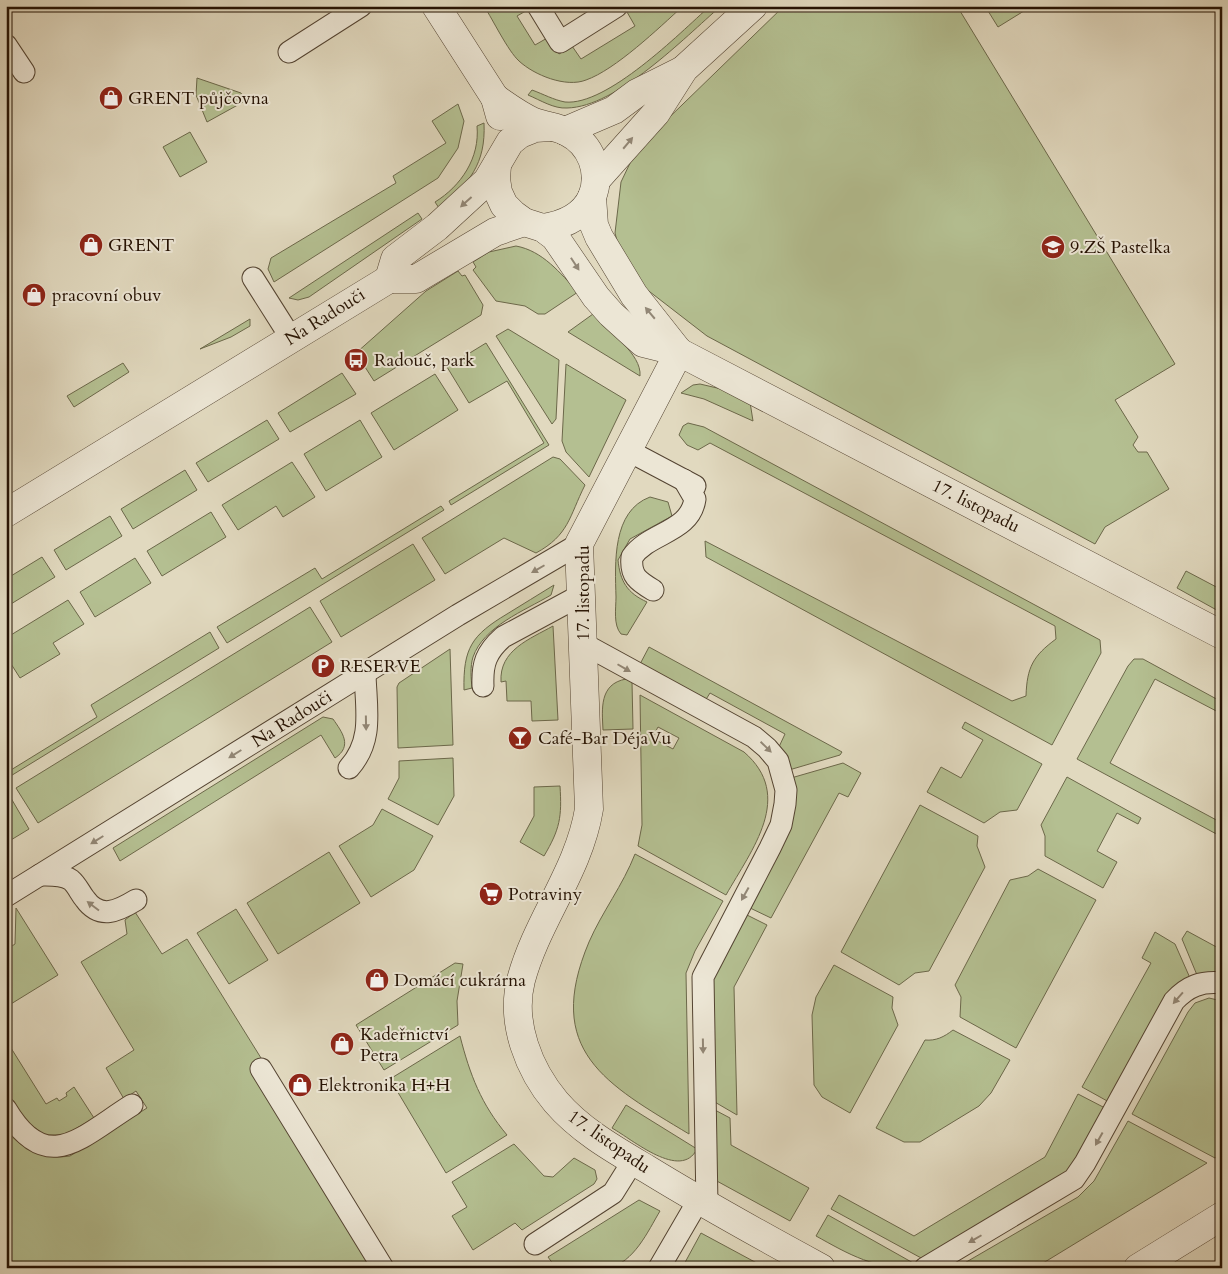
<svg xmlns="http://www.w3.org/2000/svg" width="1228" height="1274" font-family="Cardo,serif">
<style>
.green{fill:#b4bf91;stroke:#6c684a;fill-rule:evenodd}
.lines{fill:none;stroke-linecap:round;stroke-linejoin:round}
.service-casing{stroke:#544432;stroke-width:23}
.minor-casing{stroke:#544432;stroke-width:29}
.service{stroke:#ece6d5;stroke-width:21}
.minor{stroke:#ece6d5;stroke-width:28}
.oneway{fill:#928776}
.labels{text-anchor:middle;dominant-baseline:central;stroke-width:4;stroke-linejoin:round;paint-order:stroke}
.poi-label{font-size:18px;fill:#251203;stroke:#ece6d5;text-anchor:start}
.street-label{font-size:18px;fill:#251203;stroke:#ece6d5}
</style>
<rect width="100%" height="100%" fill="#e1d9bf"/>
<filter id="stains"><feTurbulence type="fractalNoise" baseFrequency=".004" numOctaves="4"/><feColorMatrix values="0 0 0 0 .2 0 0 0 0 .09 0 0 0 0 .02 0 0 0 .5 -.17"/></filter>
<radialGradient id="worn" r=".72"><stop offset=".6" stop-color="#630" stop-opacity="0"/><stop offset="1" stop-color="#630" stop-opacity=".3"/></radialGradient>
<g class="green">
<path d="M484 6H530L531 8 517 16 535 45 549 37 559 54 572 46 581 59 635 26 627 12 636 6H683C659 28 615 70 586 80 566 88 534 75 519 61 508 51 493 20 484 6Z"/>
<path d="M710 6H721C684 38 617 107 567 108 554 109 540 100 528 95L532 90C543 94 554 100 565 102 607 106 679 34 710 6Z"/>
<polygon points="784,6 957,6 1175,364 1115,400 1138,437 1133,445 1138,452 1147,452 1169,489 1105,527 1095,544 707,336 641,285 622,260 615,233 621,182 632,159 649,137"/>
<polygon points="985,6 1032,6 998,27"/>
<polygon points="197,78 241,93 245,101 207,122 196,95"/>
<polygon points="458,104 464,121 458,148 438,178 274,282 268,269 271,258 396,183 393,176 446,143 432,121"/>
<path d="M484 123C486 164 469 184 439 208L435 202C461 186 480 158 477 126Z"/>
<polygon points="190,132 207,162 180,177 163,147"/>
<polygon points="418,213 422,219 309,297 298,300 289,298"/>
<path d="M516 246C543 251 560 273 578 292L545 314H538L525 306 496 301 473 270 476 267 473 262 489 252Z"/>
<polygon points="458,271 462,276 465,275 483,305 481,315 374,381 356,353 426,291"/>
<path d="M593 314C608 331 642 354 640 376L568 332Z"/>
<polygon points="250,319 250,326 231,337 200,349"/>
<polygon points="508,329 559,360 556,419 552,424 496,336"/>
<polygon points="486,343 549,445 451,505 449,501 544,443 507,381 469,403 447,367"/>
<polygon points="123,363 129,372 74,407 67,396"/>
<polygon points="566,364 626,400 589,477 566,452 562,441"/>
<polygon points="342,373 356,394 290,432 278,413"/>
<polygon points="435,374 458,410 394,450 371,413"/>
<polygon points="700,384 730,391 750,402 753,421 704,399 681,393 693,385"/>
<polygon points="267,420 279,439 208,482 196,463"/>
<polygon points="360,420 382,457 326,491 304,454"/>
<path d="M688 423 704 427 1100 640 1101 653 1052 745 706 557 705 541 1012 701 1026 696C1027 667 1033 656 1056 639L1055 626 710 443 698 450 687 445 679 435 683 426Z"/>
<path d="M553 457 560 459 585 485C569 517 569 535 536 553L504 538 445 574 422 538Z"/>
<polygon points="292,462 315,497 283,517 276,506 238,530 222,505"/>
<polygon points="185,470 197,490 133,529 121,509"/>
<path d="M650 497 668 502 672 516 630 539 618 560C620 581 627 593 647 602L627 635 621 634C613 625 616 608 616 597 615 563 612 511 650 497Z"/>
<polygon points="441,506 444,510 227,643 217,627 315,568 322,579"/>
<polygon points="211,512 226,537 162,576 147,551"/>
<polygon points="110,516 122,536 66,570 54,550"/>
<polygon points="413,544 435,580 341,637 320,601"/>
<polygon points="42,557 55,577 6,607 6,579"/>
<polygon points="135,558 151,583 95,617 80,592"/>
<polygon points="1186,571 1222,590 1222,613 1177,588"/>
<path d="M554 585 551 595C524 611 484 626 473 657 470 667 471 678 472 688L464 690C463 648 472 635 507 614 523 604 538 595 554 585Z"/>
<polygon points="68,600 84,624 53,643 60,654 20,678 6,656 6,638"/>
<polygon points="310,607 332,642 38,823 16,788"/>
<path d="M553 626 558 720 532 721 531 701H507L506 681 501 682C499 650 530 639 553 626Z"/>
<polygon points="210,632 219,648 9,777 6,773 97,717 91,705"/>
<polygon points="649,647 842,752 840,755 789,770 778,749 785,734 710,693 705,701 639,666"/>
<polygon points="450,649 453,745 398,748 397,687 399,683"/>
<polygon points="1134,659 1143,659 1222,702 1222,714 1155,679 1110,763 1222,823 1222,837 1077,759 1128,666"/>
<path d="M626 679 632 682 633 729 603 730C602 709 599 684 626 679Z"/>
<path d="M640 695 744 752C795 796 752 849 726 895L638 846 642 825ZM658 727 679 738 673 749 652 738Z"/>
<path d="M323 717 333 719C342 732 353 746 335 758L321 735 120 861 113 848Z"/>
<polygon points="965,722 1042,764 1017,810 1000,812 984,823 927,792 941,767 961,778 983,740 962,728"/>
<polygon points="453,758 454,796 438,825 388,799 399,778 399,761"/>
<polygon points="843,763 861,773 848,797 839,793 771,918 748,907 791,778"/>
<polygon points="1067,777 1141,818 1138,824 1117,813 1097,851 1117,862 1103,888 1045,856 1045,836 1041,825"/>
<path d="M560 786C562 817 560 829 544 856L520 842 534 816V787Z"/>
<polygon points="8,793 29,829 6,843 6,794"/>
<polygon points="920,805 978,836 977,846 985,867 929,971 915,973 899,985 841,952"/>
<polygon points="382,809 433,836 414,870 371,897 339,846 373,825"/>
<polygon points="329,852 360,903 278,954 247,903"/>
<path d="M635 854 723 901 695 951 686 973 689 1134C606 1084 543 1051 589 942 602 912 623 885 635 854Z"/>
<polygon points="1038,869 1096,900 1016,1048 960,1017 961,997 955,985 1010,880 1028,876"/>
<polygon points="16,908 58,975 6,1007 6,950 15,944"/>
<polygon points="236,909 268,960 229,984 197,933"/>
<path d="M135 912 162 954 187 939 261 1058 251 1065 374 1268H6V1130C23 1150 43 1160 70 1156L147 1108 136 1091 124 1099 106 1068 134 1050 81 962 127 934 125 920Z"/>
<polygon points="745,914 767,925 734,987 737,1115 713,1101 710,991 716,966"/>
<polygon points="1187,931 1222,950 1222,973 1197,975 1182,939"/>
<polygon points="1155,932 1175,944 1190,978 1173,987 1168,995 1109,1102 1082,1087 1151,963 1142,958"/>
<polygon points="455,963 463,964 457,1001 458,1025 384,1070 356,1025"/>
<polygon points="834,965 893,997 892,1008 898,1025 850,1113 822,1097 814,1085 812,1015 816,997"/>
<polygon points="1209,998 1222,1001 1222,1154 1215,1158 1132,1114 1188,1012 1195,1003"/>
<path d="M953 1030 1010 1060 991 1093 979 1106 920 1142H904L876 1128 925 1040C936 1041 944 1037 953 1030Z"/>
<path d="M460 1036C470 1075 481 1104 507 1135L446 1173 390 1079Z"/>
<polygon points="6,1040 46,1104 57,1098 59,1101 67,1096 66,1093 74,1087 94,1118 65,1135 45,1135 24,1120 6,1089"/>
<polygon points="1078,1094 1105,1108 1068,1171 923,1259 831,1209 839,1195 914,1236 1045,1157"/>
<path d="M626 1105 697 1149C681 1181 633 1140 612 1128Z"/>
<polygon points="713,1109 730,1118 731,1145 809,1188 790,1221 715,1180"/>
<polygon points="1128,1121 1207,1163 1035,1268 956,1268 1078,1197 1094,1181"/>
<polygon points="514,1144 544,1176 553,1177 574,1158 595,1170 597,1179 594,1184 522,1230 515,1223 473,1250 452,1216 467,1207 452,1182"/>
<path d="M639 1200 660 1211C648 1231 634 1263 608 1268 592 1271 573 1268 556 1268L548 1257Z"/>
<path d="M828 1215 915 1264C881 1274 845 1252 816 1236Z"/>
<polygon points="701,1233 766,1268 682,1268"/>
</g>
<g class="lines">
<g class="service-casing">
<g id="service">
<polyline points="538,6 560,42 617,6"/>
<polyline points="6,45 24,72"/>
<polyline points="289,52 361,6"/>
<polyline points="253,278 291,338"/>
<polyline points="627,450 695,486"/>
<path d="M653 590C638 581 630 576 632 557 649 532 690 533 695 499L684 480"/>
<polyline points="582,643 754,737 767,748 778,761 786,790 785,804 781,825 770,848 703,977 707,1205"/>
<path d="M483 686C482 664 486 652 503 637L581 595"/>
<path d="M349 768C374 740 366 709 365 674"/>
<path d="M40 875C50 875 62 874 71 880 77 885 80 893 85 899 100 920 118 911 136 900"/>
<polyline points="6,896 458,615 579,544"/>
<polyline points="261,1069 383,1268"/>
<path d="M6 1109C47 1178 82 1136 132 1105"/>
<polyline points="535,1244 613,1193 633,1161"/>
<polyline points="659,1268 698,1201"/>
<path d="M925 1268 1074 1179 1085 1163 1174 1001C1188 986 1201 981 1222 983"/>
</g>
</g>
<g class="minor-casing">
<g id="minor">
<polyline points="436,6 495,98 500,116"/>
<path d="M495 98C508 107 520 116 534 122 545 126 558 127 567 132 591 144 602 172 592 197 583 217 563 225 543 228"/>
<polyline points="565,131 614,110 637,93 683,70"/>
<polyline points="497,165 496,179 498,192 504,205 513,214 524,222 543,228 555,237 596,297 611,314 643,343 679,352 1222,635"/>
<polyline points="596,180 656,113 684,69 753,6"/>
<polyline points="592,197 594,225 599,237 634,295 679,352"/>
<polyline points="389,279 395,259 437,227 487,181 510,142 520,134 535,128 550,127"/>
<polyline points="389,279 416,279 495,232 524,222"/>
<path d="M679 352 579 544 589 809C579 871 537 920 521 980 510 1023 529 1070 556 1102 581 1131 615 1150 647 1169 704 1204 762 1236 821 1268"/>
<polyline points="6,513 389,279"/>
<polyline points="1138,1268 1222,1216"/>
</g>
</g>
<use href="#service" class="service"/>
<use href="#minor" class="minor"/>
</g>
<defs><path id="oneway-solid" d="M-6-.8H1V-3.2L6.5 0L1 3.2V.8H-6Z" transform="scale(1.25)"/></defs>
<g class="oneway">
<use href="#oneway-solid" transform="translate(628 143) rotate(-50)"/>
<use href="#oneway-solid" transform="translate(466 202) rotate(138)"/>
<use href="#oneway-solid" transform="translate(575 264) rotate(57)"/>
<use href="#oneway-solid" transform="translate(650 313) rotate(-130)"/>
<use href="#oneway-solid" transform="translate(538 569) rotate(150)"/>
<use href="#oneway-solid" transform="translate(624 668) rotate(30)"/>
<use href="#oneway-solid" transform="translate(366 723) rotate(89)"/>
<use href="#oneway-solid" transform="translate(766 747) rotate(44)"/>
<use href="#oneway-solid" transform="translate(235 754) rotate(148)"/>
<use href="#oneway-solid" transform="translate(97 840) rotate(148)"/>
<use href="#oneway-solid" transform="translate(745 894) rotate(119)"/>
<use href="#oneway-solid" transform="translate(93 906) rotate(-143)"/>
<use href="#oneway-solid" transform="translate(1178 998) rotate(131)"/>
<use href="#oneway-solid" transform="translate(703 1046) rotate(89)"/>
<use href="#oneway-solid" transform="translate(1099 1139) rotate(119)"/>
<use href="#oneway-solid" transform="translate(975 1239) rotate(150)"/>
</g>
<defs>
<g id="shop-disc" transform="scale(1.25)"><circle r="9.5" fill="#8f2418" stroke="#ece6d5"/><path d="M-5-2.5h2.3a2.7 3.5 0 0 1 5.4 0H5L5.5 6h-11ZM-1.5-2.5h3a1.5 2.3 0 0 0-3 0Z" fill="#fff"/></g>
<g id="school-disc" transform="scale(1.25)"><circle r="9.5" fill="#8f2418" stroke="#ece6d5"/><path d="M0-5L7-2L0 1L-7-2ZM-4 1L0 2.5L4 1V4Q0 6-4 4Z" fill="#fff"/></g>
<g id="bus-disc" transform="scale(1.25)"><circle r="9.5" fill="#8f2418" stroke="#ece6d5"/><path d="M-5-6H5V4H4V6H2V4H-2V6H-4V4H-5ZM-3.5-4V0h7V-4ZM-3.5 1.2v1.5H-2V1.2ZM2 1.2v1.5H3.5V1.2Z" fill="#fff"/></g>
<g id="parking-disc" transform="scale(1.25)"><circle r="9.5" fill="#8f2418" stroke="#ece6d5"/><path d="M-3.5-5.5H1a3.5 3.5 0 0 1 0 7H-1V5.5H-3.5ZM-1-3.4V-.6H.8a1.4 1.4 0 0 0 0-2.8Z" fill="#fff"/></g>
<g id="bar-disc" transform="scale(1.25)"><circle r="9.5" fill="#8f2418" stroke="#ece6d5"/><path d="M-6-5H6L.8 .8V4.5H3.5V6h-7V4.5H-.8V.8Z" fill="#fff"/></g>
<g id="supermarket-disc" transform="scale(1.25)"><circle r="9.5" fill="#8f2418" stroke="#ece6d5"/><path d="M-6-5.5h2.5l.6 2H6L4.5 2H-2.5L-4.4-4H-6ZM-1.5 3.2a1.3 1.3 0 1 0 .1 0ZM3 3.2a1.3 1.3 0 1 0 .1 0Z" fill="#fff"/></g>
</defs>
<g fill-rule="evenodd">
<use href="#shop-disc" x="111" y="98"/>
<use href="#shop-disc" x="91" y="245"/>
<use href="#school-disc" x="1053" y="247"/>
<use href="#shop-disc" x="34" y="295"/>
<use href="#bus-disc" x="356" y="360"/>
<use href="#parking-disc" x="323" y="666"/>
<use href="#bar-disc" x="520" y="738"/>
<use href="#supermarket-disc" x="491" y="894"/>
<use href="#shop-disc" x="377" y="980"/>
<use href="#shop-disc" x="342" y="1044"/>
<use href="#shop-disc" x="300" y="1085"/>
</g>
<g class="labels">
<g class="poi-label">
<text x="128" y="98">GRENT půjčovna</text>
<text x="108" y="245">GRENT</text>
<text x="1070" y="247">9.ZŠ Pastelka</text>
<text x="52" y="295">pracovní obuv</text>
<text x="374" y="360">Radouč, park</text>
<text x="340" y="666">RESERVE</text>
<text x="538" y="738">Café-Bar DéjaVu</text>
<text x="508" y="894">Potraviny</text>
<text x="394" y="980">Domácí cukrárna</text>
<text x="360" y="1034">Kadeřnictví<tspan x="360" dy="21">Petra</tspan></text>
<text x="318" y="1085">Elektronika H+H</text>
</g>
<g class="street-label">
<text transform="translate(325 317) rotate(-32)">Na Radouči</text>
<text transform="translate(976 506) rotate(27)">17. listopadu</text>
<text transform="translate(583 593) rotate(-90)">17. listopadu</text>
<text transform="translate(292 719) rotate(-32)">Na Radouči</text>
<text transform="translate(609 1142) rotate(35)">17. listopadu</text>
</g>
</g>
<rect width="1228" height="1274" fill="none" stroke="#e1d9bf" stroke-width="25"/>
<rect x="8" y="8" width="1213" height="1259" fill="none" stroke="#251203" stroke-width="2.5"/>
<rect x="12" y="12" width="1203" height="1249" fill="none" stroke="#251203"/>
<rect width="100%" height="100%" filter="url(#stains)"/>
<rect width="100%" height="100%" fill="url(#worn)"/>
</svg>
